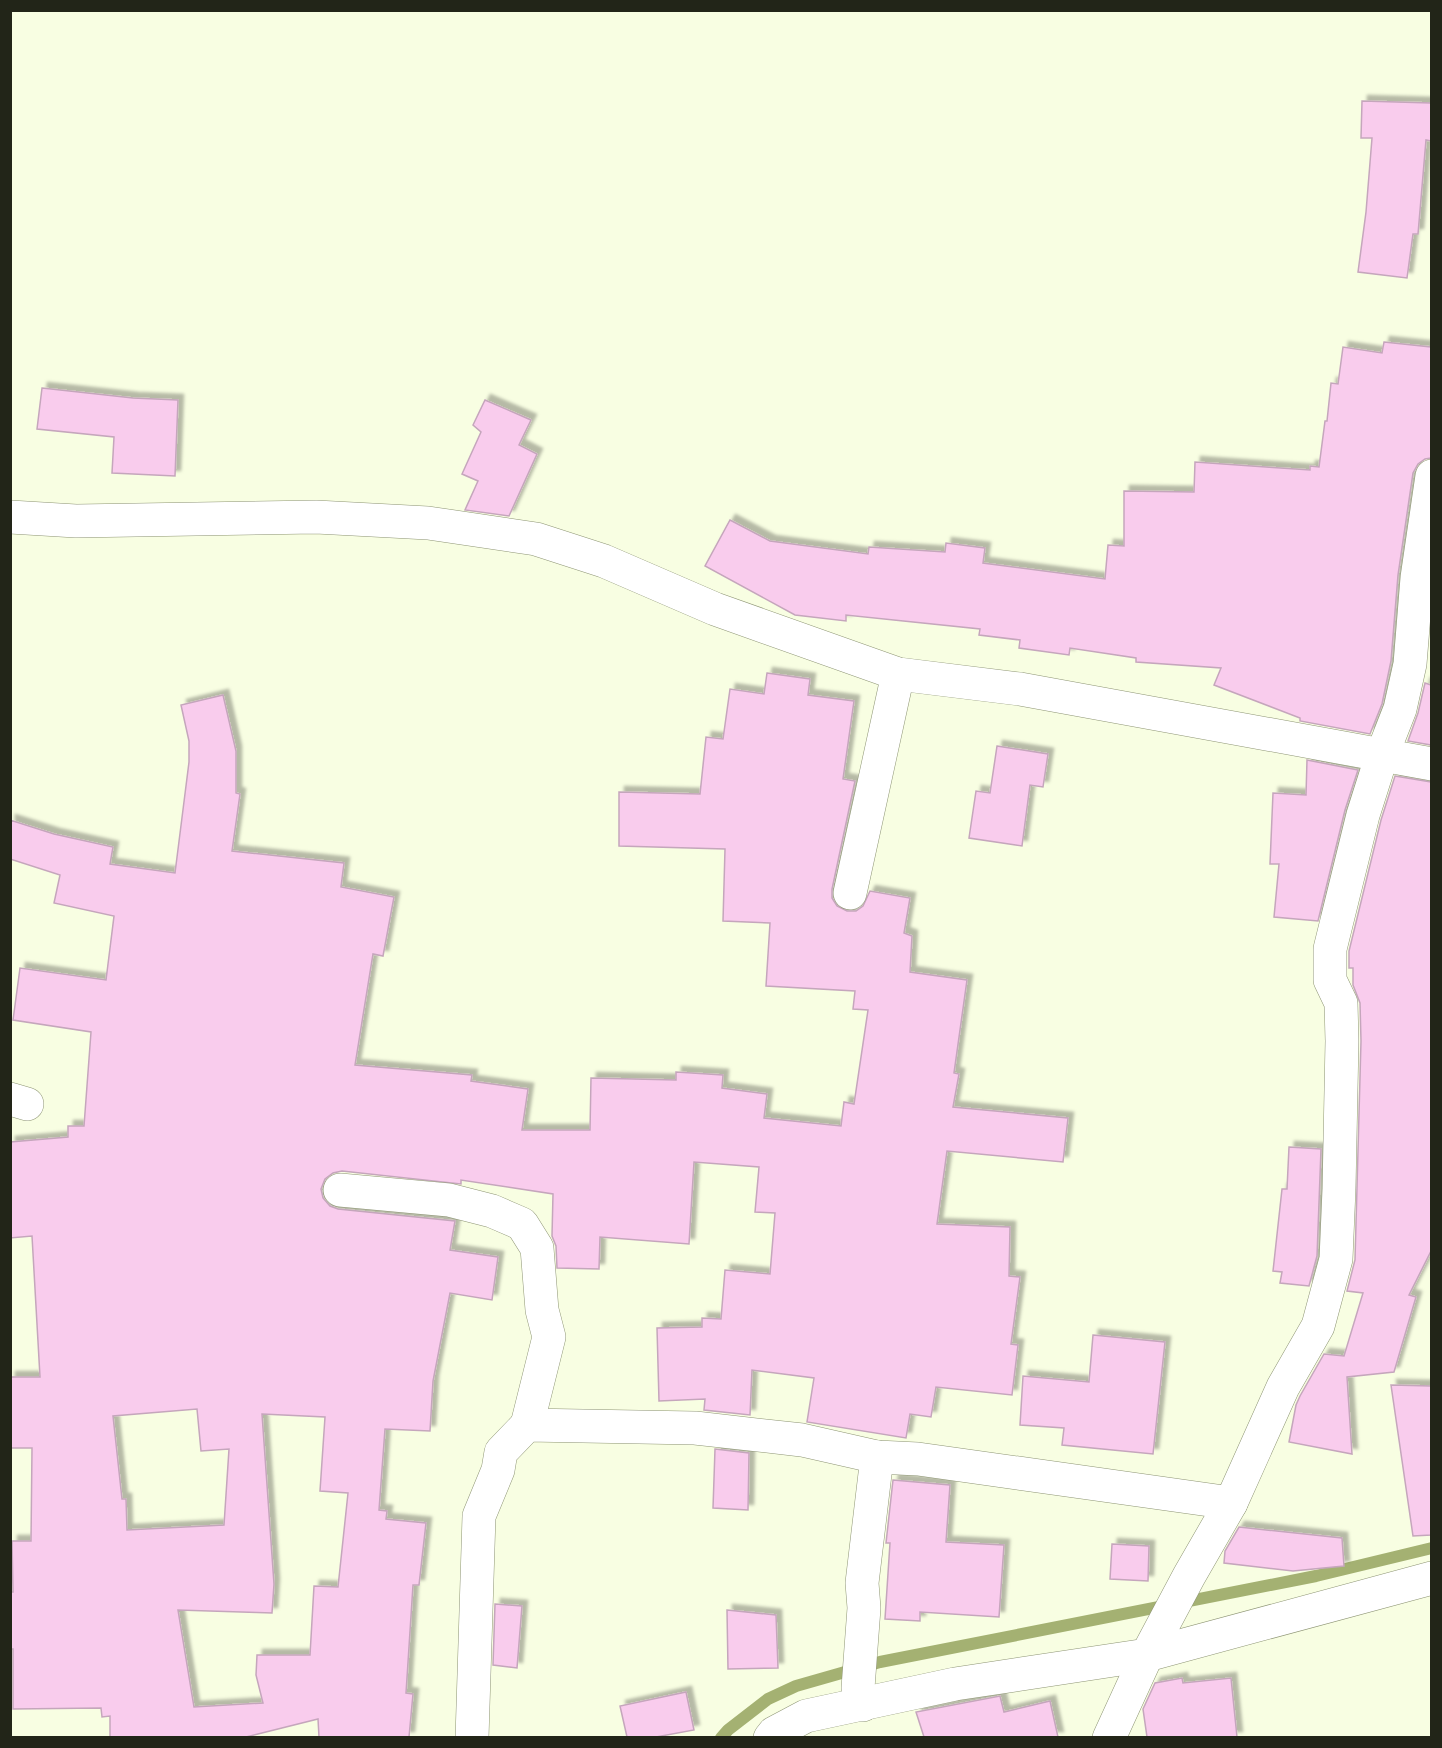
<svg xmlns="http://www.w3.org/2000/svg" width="1442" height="1748" font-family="Cabin,sans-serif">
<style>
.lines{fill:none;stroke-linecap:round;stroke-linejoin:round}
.stream{stroke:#a4b172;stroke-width:12}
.building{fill:#f9cced;stroke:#c5a6bc;stroke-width:1.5;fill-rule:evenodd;filter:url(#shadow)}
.minor-casing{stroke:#8e9575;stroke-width:34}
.minor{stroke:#fff;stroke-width:33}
</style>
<defs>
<filter id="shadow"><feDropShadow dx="5.5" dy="-5.5" stdDeviation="1.5" flood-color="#0004"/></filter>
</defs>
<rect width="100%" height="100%" fill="#f8fee2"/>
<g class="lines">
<polyline class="stream" points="721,1738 728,1730 768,1699 796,1686 880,1662 1316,1576 1432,1548"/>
</g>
<g class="building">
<polygon points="1362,101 1431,103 1431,141 1426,140 1418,234 1413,234 1407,278 1358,272 1366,212 1372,138 1361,138"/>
<polygon points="1384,342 1431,347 1431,458 1425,459 1418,464 1413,473 1398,575 1391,661 1382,704 1370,734 1300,721 1300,718 1214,685 1221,668 1136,662 1136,658 1070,648 1069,655 1019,648 1020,640 979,635 980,629 846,615 846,621 795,615 705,566 730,520 770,541 868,554 869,547 945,552 946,543 985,548 983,563 1105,579 1108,545 1124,546 1124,491 1194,492 1195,462 1310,470 1310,466 1319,467 1325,421 1327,421 1331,383 1338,384 1343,347 1382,353"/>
<polygon points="42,388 133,398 178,400 175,476 112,473 114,437 37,429"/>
<polygon points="485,400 531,420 519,445 537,454 509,516 465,510 478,481 462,474 481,432 473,425"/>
<path d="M767 673 810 679 808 695 854 701 843 779 855 781 832 889V898L837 906 847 911H856L863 906 870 891 910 898 904 933 912 936 910 972 967 980 954 1073 959 1074 953 1107 1068 1118 1063 1162 947 1151 937 1224 1010 1227 1009 1276 1020 1277 1011 1344 1018 1345 1012 1395 936 1387 931 1417 910 1414 906 1438 807 1422 814 1378 752 1370 750 1415 704 1410 705 1399 659 1401 657 1328 702 1327V1318L721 1319 725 1270 770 1274 775 1213 755 1212 759 1167 694 1162 689 1244 600 1237 599 1269 557 1268 556 1246 552 1236 553 1194 461 1180V1184L342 1171 333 1173 325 1179 321 1189 323 1198 330 1206 338 1209 455 1221 450 1250 498 1257 492 1300 450 1293 433 1381 430 1431 385 1429 379 1510 387 1511 386 1519 426 1523 419 1585H413L406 1693 413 1694 409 1737H319L318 1719 246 1737H110V1716L102 1717 101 1708 13 1709V1649H10V1592H13L12 1541H31L32 1448H10V1377H40L32 1236 10 1238V1142L68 1137V1126H84L91 1032 13 1020 20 968 106 980 114 916 54 903 60 875 10 859V820L54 834 113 847 110 864 175 873 189 762V741L181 705 223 695 236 751V793L240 794 232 851 344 863 341 887 394 897 383 956 373 954 355 1065 472 1075 471 1081 528 1089 522 1130H590L591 1078 676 1080V1072L723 1075 722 1088 767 1094 764 1118 841 1126 844 1102 854 1104 868 1010 853 1009 855 991 766 986 770 923 723 921 725 849 619 846V792L700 794 706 737 723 739 730 689 764 694ZM197 1409 201 1451 229 1449 224 1525 127 1530 126 1499H122L113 1416ZM262 1414 325 1417 320 1491 348 1493 338 1587 314 1586 310 1655H257L256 1675 263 1703 194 1707 178 1610 272 1613 274 1584Z"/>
<polygon points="1425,683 1431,685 1431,745 1408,741 1418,713"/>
<polygon points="997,746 1048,754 1043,787 1030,785 1022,846 969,838 976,791 990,793"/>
<polygon points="1307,760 1358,770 1345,810 1318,921 1274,917 1279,864 1270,864 1273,793 1306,795"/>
<polygon points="1395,776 1431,782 1431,1251 1409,1295 1416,1297 1394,1372 1347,1377 1352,1454 1289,1442 1296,1405 1300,1396 1324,1354 1344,1356 1363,1293 1347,1291 1355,1260 1361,1041 1360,1003 1353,985 1353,968 1349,968 1349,951 1381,820"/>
<polygon points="1289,1147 1321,1149 1317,1256 1309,1286 1280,1283 1282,1272 1273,1271 1282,1189 1287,1189"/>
<polygon points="1093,1335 1165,1342 1153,1454 1062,1445 1064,1428 1020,1425 1023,1376 1089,1382"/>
<polygon points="1391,1385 1431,1386 1431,1535 1413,1536"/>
<polygon points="715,1449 749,1453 748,1510 713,1508"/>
<polygon points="893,1480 950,1485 946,1542 1004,1545 999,1617 920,1612 920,1621 885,1619 890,1543 886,1543"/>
<polygon points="1239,1527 1342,1538 1344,1566 1293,1571 1224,1563 1225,1551"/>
<polygon points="1112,1544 1149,1546 1148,1581 1110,1579"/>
<polygon points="495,1604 522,1606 517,1668 493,1665"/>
<polygon points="727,1610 776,1615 778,1668 728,1669"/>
<polygon points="1182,1678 1183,1683 1231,1678 1237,1737 1147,1737 1143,1709 1155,1683"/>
<polygon points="686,1692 694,1730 656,1737 627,1737 620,1706"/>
<polygon points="1000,1696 1004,1712 1050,1701 1058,1737 924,1737 916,1712"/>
</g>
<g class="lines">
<g class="minor-casing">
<g id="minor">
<polyline points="1432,476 1417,578 1410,664 1400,709 1382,755 1432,764"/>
<polyline points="10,517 76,521 316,517 428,523 536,539 604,561 715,609 898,674 1020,689 1382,755 1363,815 1330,949 1330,980 1341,1003 1342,1041 1339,1189 1336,1259 1318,1326 1283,1387 1231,1503 1189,1576 1147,1655 1109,1738"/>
<polyline points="850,893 898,674"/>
<polyline points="10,1099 27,1104"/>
<polyline points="340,1190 449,1200 492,1211 522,1224 537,1248 542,1310 549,1337 527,1425"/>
<polyline points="863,1705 858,1688 864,1608 862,1583 877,1457"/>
<polyline points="472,1738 479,1516 498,1470 501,1452 527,1425 695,1428 802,1440 877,1457 918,1459 1231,1503"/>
<polyline points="770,1738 774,1733 806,1716 955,1684 1147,1655 1432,1578"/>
</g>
</g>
<use href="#minor" class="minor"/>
</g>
<rect width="1442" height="1748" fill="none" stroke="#222518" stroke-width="24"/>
</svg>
